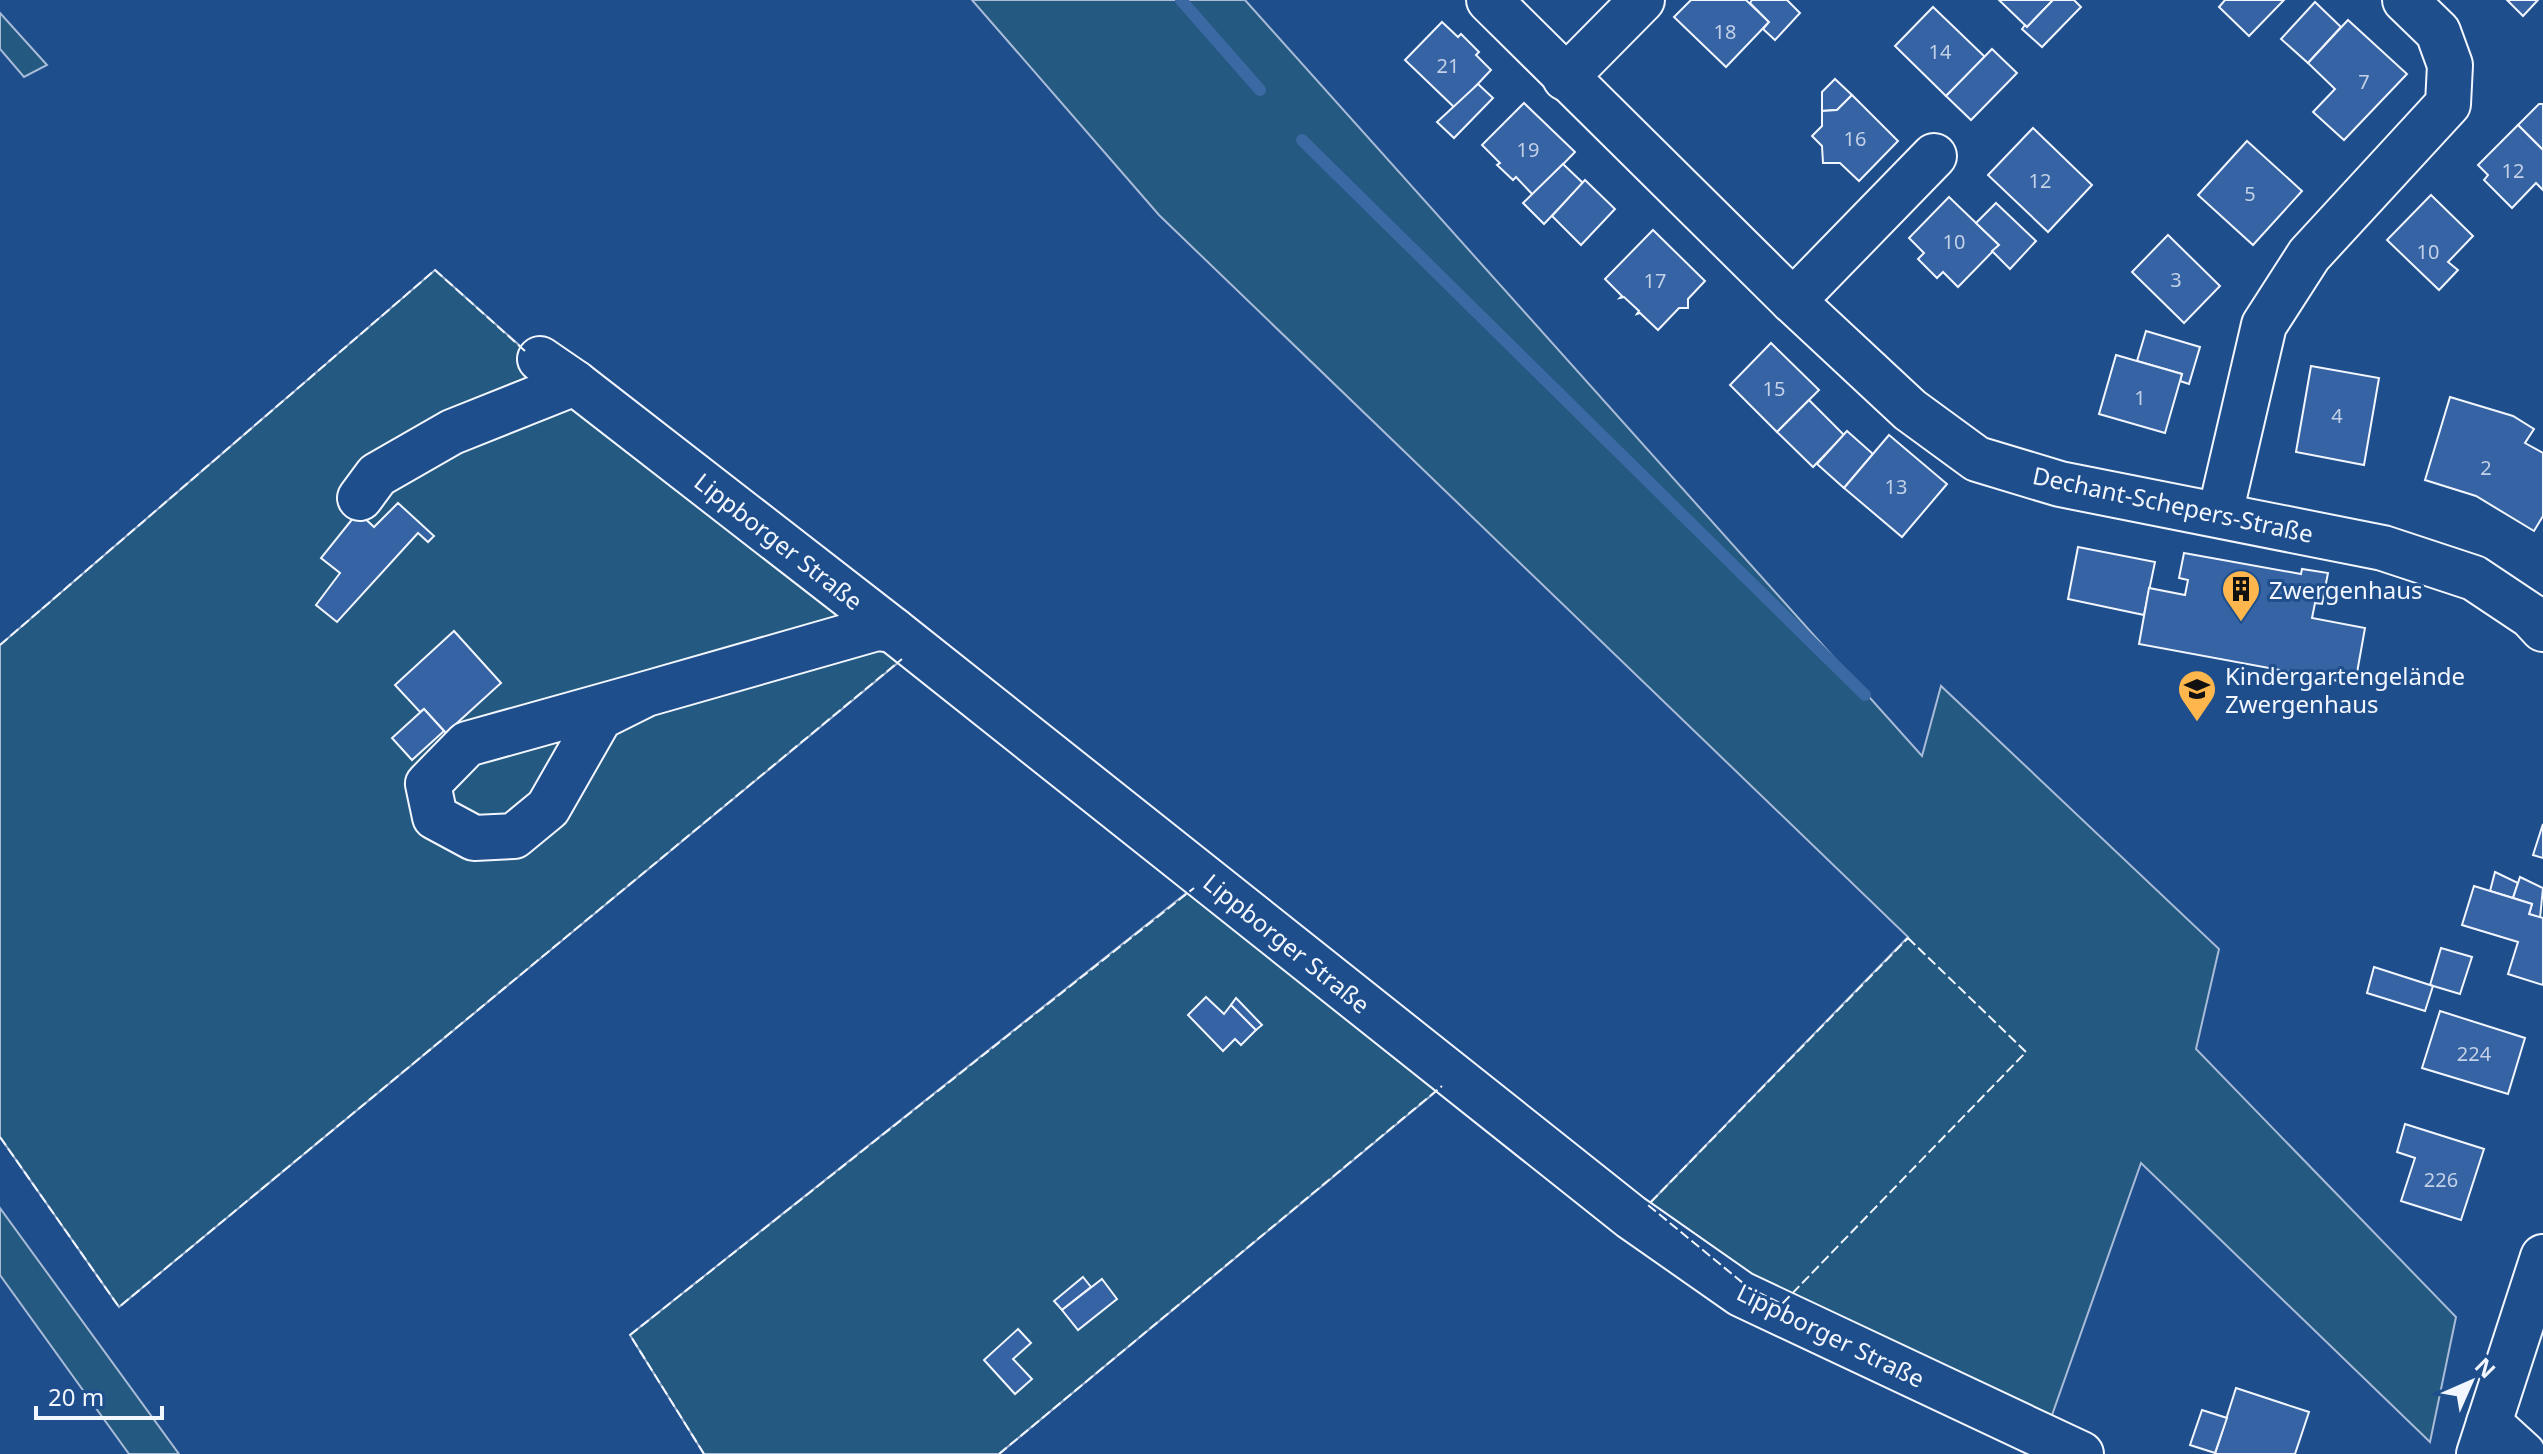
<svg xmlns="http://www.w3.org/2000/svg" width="2543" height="1454" font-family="'Noto Sans',sans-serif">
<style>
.green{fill:#245a82;stroke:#a8bbd7;stroke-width:2}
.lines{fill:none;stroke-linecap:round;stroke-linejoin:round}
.stream{stroke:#3b69a3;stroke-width:12}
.building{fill:#3563a3;stroke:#f2f6ff;stroke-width:2}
.minor-casing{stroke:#f2f6ff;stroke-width:48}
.minor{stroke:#1f4e8c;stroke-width:44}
.fence{stroke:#f2f6ff;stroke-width:2;stroke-dasharray:10 4;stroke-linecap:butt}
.labels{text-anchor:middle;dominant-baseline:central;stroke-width:6;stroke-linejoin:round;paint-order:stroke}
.number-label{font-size:20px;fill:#c3d1e8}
.street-label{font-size:24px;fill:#f2f6ff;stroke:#1f4e8c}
.poi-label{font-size:24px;fill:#f2f6ff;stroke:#1f4e8c;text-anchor:start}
</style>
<rect width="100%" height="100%" fill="#1f4e8c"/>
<g class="green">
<polygon points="972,0 1245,0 1922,756 1941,686 2219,949 2196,1049 2456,1317 2430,1442 2141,1163 2046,1432 1749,1288 1648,1205 1908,937 1159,215"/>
<polygon points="0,13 47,65 24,77 0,49"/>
<polygon points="435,270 566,387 911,652 119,1307 0,1137 0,645"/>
<polygon points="1199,883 1445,1084 999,1454 704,1454 630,1335"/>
<polygon points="0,1208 179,1454 129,1454 0,1275"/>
</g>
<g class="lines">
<g class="stream">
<polyline points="1181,0 1260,90"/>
<polyline points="1302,140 1865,695"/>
</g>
</g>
<g class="building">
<polygon points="1691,0 1746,0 1769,22 1726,67 1674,17"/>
<polygon points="1752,0 1787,0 1800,13 1775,40 1763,29 1769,22 1750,3"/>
<polygon points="1999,0 2053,0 2027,27"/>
<polygon points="2053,0 2074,0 2081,7 2042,47 2022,29 2025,25 2027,27"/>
<polygon points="2225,0 2284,0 2249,36 2219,7"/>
<polygon points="2507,0 2538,0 2523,16"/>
<polygon points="2315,2 2341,27 2308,63 2281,39"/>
<polygon points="1933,7 1985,57 1946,96 1895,46"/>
<polygon points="2348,20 2407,74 2344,140 2313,112 2335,89 2308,63"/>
<polygon points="1442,22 1458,37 1461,34 1479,52 1476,55 1491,70 1455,108 1405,60"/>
<polygon points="1992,49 2017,73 1971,120 1946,96"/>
<polygon points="1835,79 1852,95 1837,110 1822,111 1822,92"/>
<polygon points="1478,84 1493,98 1454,138 1437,122"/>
<polygon points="1852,95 1898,141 1859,181 1840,163 1823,163 1822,146 1812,136 1822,126 1822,111 1837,110"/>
<polygon points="1524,103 1575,152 1533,195 1516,177 1513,180 1497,165 1500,163 1482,145"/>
<polygon points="2539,104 2543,104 2543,150 2518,125"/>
<polygon points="2518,125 2543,150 2543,190 2536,183 2512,208 2484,180 2488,175 2478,165"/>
<polygon points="2033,128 2092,185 2048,232 1988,175"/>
<polygon points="2247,141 2302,191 2253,245 2198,195"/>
<polygon points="1563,164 1583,183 1544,224 1523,203"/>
<polygon points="1585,180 1615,209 1581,245 1552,216"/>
<polygon points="2431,195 2473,236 2448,262 2458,270 2439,290 2387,240"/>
<polygon points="1949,197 1999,245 1958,287 1943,272 1937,278 1918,259 1924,253 1909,238"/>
<polygon points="1996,203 2036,241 2010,269 1992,251 1999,245 1976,223"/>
<polygon points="1653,230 1705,281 1688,299 1688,308 1679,308 1658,330 1640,313 1637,314 1639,311 1624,297 1620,298 1622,296 1605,279"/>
<polygon points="2168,235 2220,286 2184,323 2132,272"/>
<polygon points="2146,331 2200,347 2189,384 2180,381 2182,374 2137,361"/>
<polygon points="1771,343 1819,390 1777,432 1730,385"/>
<polygon points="2116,355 2182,374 2165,433 2099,414"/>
<polygon points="2311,366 2379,378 2364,465 2296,452"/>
<polygon points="2450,397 2513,416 2534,429 2525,443 2543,453 2543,516 2534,531 2476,496 2425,480"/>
<polygon points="1809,400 1844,435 1813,467 1777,432"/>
<polygon points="1847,431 1873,454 1844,488 1817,464"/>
<polygon points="1889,435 1947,484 1902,537 1844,488"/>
<polygon points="398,503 434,536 428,542 418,533 337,622 316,605 340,573 321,558 358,512 374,527"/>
<polygon points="2078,547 2155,562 2144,615 2068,599"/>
<polygon points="2184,553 2301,574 2302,569 2328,573 2322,604 2315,603 2312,618 2365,628 2355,684 2139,644 2149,588 2185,595 2188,580 2179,578"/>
<polygon points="454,631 501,683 446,733 424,709 420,712 395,685"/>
<polygon points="424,709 444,731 412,760 392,738"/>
<polygon points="2543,824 2543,858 2533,855"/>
<polygon points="2495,872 2518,883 2513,898 2490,891"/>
<polygon points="2520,877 2543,888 2540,918 2529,914 2532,904 2513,898"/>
<polygon points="2474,886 2532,904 2529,914 2543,918 2543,985 2508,974 2518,942 2462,925"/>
<polygon points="2441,948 2472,957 2460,994 2430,985"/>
<polygon points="2374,967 2433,986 2425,1011 2367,993"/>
<polygon points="1206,997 1224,1014 1231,1005 1256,1030 1241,1045 1235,1039 1223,1051 1188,1015"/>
<polygon points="1236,998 1262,1025 1256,1030 1231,1005"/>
<polygon points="2440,1011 2525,1038 2508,1094 2422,1068"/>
<polygon points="2405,1124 2484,1149 2461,1220 2401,1201 2415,1158 2397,1152"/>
<polygon points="1083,1277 1091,1287 1062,1310 1054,1301"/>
<polygon points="1102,1279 1117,1299 1078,1330 1062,1310"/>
<polygon points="1018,1329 1031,1343 1013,1359 1032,1379 1015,1394 984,1360"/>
<polygon points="2236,1388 2309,1412 2295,1454 2215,1454"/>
<polygon points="2202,1410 2227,1418 2215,1453 2190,1445"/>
</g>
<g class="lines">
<g class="minor-casing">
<g id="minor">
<polyline points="1489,0 1793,301 1910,410 1977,459 2060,484 2383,548 2474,578 2531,616 2543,629"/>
<polyline points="1565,78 1642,0"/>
<polyline points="1793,301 1934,156"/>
<polyline points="540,359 575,383 893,630 1631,1217 1741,1294 2081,1454"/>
<polyline points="360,498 377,475 452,432 575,383"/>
<polyline points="2220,514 2264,325 2309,255 2448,104 2450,65 2438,32 2405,0"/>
<polyline points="646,694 467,744 428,784 435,817 474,838 514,836 548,808 600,717 646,694 877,628 893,630"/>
<polyline points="2489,1423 2523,1454"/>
<polyline points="2479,1454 2543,1257"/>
</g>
</g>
<use href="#minor" class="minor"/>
<g class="fence">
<polyline points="0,645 435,270 525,351"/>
<polygon points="1908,938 2026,1052 1782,1304 1749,1288 1648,1205"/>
<polyline points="0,1137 119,1307 902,659"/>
<polyline points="704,1454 630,1335 1194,888"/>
<polyline points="999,1454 1442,1086"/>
</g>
</g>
<defs>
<g id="building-pin" transform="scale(2)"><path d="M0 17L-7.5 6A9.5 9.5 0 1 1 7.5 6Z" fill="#ffb74d" stroke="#1f4e8c"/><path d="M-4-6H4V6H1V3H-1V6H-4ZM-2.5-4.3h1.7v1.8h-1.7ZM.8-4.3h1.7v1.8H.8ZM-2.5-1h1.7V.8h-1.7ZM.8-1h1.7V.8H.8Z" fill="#111"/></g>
<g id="school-pin" transform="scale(2)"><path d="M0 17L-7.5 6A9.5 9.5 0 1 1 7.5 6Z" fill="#ffb74d" stroke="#1f4e8c"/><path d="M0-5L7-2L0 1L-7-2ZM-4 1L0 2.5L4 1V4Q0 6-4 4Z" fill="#111"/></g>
</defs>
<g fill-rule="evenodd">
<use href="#building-pin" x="2241" y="589"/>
<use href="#school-pin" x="2197" y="689"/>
</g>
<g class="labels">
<g class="number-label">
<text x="1725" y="31">18</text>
<text x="1940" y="51">14</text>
<text x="1448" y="65">21</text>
<text x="2364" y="81">7</text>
<text x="1855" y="138">16</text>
<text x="1528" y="149">19</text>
<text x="2513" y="170">12</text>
<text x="2040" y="180">12</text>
<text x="2250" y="193">5</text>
<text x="1954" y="241">10</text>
<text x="2428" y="251">10</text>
<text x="2176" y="279">3</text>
<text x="1655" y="280">17</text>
<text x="1774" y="388">15</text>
<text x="2140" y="397">1</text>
<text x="2337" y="415">4</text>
<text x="2486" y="467">2</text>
<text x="1896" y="486">13</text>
<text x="2474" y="1053">224</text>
<text x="2441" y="1179">226</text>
</g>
<g class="street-label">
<text transform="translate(2173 504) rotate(12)">Dechant-Schepers-Straße</text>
<text transform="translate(779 541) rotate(38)">Lippborger Straße</text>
<text transform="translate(1287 943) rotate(39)">Lippborger Straße</text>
<text transform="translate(1831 1335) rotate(26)">Lippborger Straße</text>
</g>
<g class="poi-label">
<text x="2269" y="589">Zwergenhaus</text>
<text x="2225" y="675">Kindergartengelände<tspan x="2225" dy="28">Zwergenhaus</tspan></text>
</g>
</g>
<g transform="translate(2471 1382) rotate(45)" stroke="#1f4e8c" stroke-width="6" paint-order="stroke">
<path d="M0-6L14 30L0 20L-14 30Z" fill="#f2f6ff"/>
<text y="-12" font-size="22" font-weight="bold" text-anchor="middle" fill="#f2f6ff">N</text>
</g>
<path d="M36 1406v12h126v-12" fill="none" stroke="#f2f6ff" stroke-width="4"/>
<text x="48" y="1406" font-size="24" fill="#f2f6ff" stroke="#1f4e8c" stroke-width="6" paint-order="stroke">20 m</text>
</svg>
